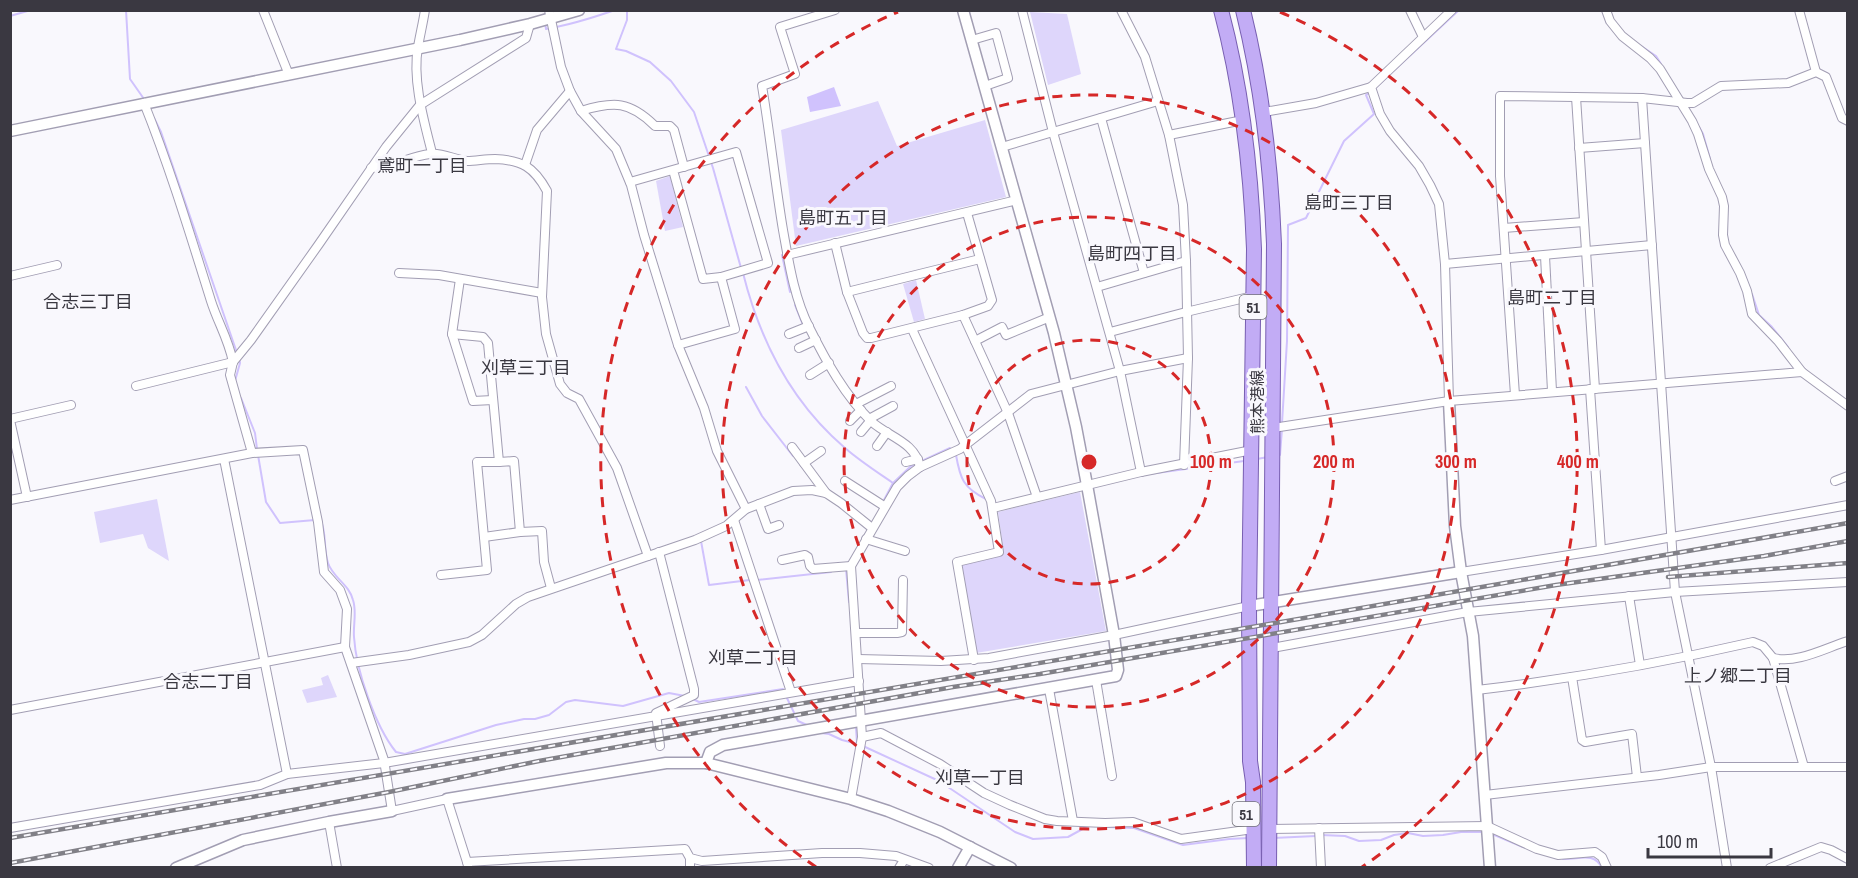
<svg xmlns="http://www.w3.org/2000/svg" width="1858" height="878" font-family="'Archivo Narrow','Noto Sans JP',sans-serif">
<style>
.green{fill:#ded6fb}
.water{fill:#d0c2fd}
.lines{fill:none;stroke-linecap:round;stroke-linejoin:round}
.stream{stroke:#d0c2fd;stroke-width:2}
.minor-casing{stroke:#a29eb3;stroke-width:10}
.tertiary-casing{stroke:#a29eb3;stroke-width:13}
.primary-casing{stroke:#785fb1;stroke-width:16}
.minor{stroke:#fff;stroke-width:8}
.tertiary{stroke:#fff;stroke-width:10}
.primary{stroke:#c2acf5;stroke-width:14}
.rail-casing{stroke:#818087;stroke-width:4.5}
.rail{stroke:#f9f8fd;stroke-width:2;stroke-dasharray:7;stroke-linecap:butt}
.ring{fill:none;stroke:#d62828;stroke-width:3;stroke-dasharray:10 8}
.labels{text-anchor:middle;dominant-baseline:central;stroke-width:6;stroke-linejoin:round;paint-order:stroke}
.shield{fill:#f9f8fd;stroke:#737279;stroke-width:1.5}
.shield-label{font-size:15px;font-weight:bold;fill:#3a3841}
.street-label{font-size:16px;fill:#3a3841;stroke:#f9f8fd}
.neighbourhood-label{font-size:18px;fill:#3a3841;stroke:#f9f8fd}
.centre{fill:#d62828;stroke:#f9f8fd;stroke-width:3}
.ring-label{font-size:18px;text-anchor:middle;font-weight:bold;fill:#d62828;stroke:#f9f8fd;stroke-width:6;stroke-linejoin:round;paint-order:stroke}
</style>
<rect width="100%" height="100%" fill="#f9f8fd"/>
<g class="green">
<polygon points="1030,12 1067,14 1081,74 1048,85"/>
<polygon points="878,101 897,146 985,120 1006,197 796,246 781,130"/>
<polygon points="670,176 683,227 665,231 656,181"/>
<polygon points="916,280 925,319 914,322 903,284"/>
<polygon points="1080,492 1106,631 976,653 959,563 1004,554 998,512"/>
<polygon points="157,499 169,561 148,548 143,534 100,543 94,512"/>
<polygon points="328,675 337,697 307,703 302,690 323,685 321,678"/>
</g>
<polygon class="water" points="834,87 841,106 810,112 807,97"/>
<g class="lines">
<g class="stream">
<polyline points="126,10 130,79 144,99"/>
<polyline points="627,10 627,20 616,49 626,51 650,62 671,81 694,112 713,168 741,268"/>
<polyline points="10,16 31,10"/>
<path d="M545 22 546 29C570 25 592 18 615 10"/>
<polyline points="1641,46 1656,56 1661,64"/>
<polyline points="1375,88 1459,10"/>
<polyline points="154,118 161,132 237,353"/>
<polyline points="1699,127 1703,134 1710,159"/>
<polyline points="782,255 790,292"/>
<path d="M743 273C760 341 791 402 845 448 860 461 877 472 893 483L911 466 950 448 952 451"/>
<polyline points="1752,294 1759,315 1772,327 1788,347"/>
<polyline points="795,305 803,325"/>
<polyline points="235,381 240,363 239,358"/>
<polyline points="746,387 762,416 793,456"/>
<polyline points="241,398 255,433 257,449"/>
<polyline points="1282,423 1287,341 1288,225 1306,218 1344,141 1374,114 1366,95 1371,92"/>
<polyline points="258,455 266,502 280,523 315,520"/>
<path d="M956 455C960 478 963 488 986 499"/>
<polyline points="1276,456 1280,455 1282,429"/>
<polyline points="1257,459 1268,457"/>
<polyline points="1149,474 1244,461"/>
<polyline points="884,500 893,483"/>
<path d="M320 519C327 531 323 549 328 563 333 578 349 584 353 600 357 612 353 625 354 637 356 670 375 726 396 752L405 754 496 725 524 719H535L549 715 566 702 575 700 623 706 669 693 685 696"/>
<polyline points="701,541 709,585 750,580"/>
<polyline points="846,569 849,602"/>
<polyline points="757,580 831,572"/>
<polyline points="786,696 798,721 809,726"/>
<polyline points="693,699 699,702 783,689 784,691"/>
<polyline points="856,728 857,743"/>
<polyline points="821,733 829,734 842,740 858,744"/>
<polyline points="863,746 939,781 1015,832 1033,839 1068,837 1088,826"/>
<polyline points="1108,827 1134,828 1183,845 1229,839 1249,838"/>
<polyline points="1492,834 1523,847"/>
<polyline points="1321,835 1345,836 1359,841 1381,840 1394,835 1408,833 1423,836 1443,835 1461,832 1484,832"/>
<polyline points="1273,838 1316,836"/>
<path d="M1563 859C1578 860 1594 851 1602 868"/>
</g>
<g class="minor-casing">
<g id="minor">
<polyline points="263,10 289,75"/>
<path d="M425 10C423 23 420 35 418 47 412 80 424 121 432 153"/>
<polyline points="549,10 561,67 570,91 581,111 616,149 631,185 644,235 678,345 704,408 717,451 746,509"/>
<path d="M835 10 780 27 795 74 762 86C770 134 775 182 783 230 789 263 794 297 809 327 826 361 845 396 872 422 889 437 915 442 920 467"/>
<polyline points="1022,10 1053,132 1120,371 1141,472"/>
<polyline points="1121,10 1145,57 1169,135 1183,205 1186,261 1188,358 1184,465"/>
<polyline points="1410,10 1423,37"/>
<polyline points="1799,10 1816,72"/>
<polyline points="972,40 996,33 1008,78 985,86"/>
<polyline points="1576,97 1595,389"/>
<polyline points="1642,98 1675,592 1711,767 1727,868"/>
<path d="M144 103C170 168 190 234 211 301 218 323 228 338 233 362"/>
<path d="M581 111C614 101 630 101 655 126H670L674 130 684 167"/>
<polyline points="1264,112 1316,103 1371,87"/>
<polyline points="1101,118 1144,273"/>
<polyline points="1169,135 1243,120"/>
<polyline points="1002,147 1158,101"/>
<polyline points="1579,148 1645,143"/>
<polyline points="525,165 537,130 570,91"/>
<path d="M371 168C392 168 410 156 430 154 442 152 455 160 467 161 476 161 485 159 495 159 522 160 534 167 547 191L542 297 546 334 560 384 567 393 579 399 617 468 648 556"/>
<polyline points="630,182 736,152 768,263 721,277 703,279 673,170"/>
<polyline points="1504,228 1584,222"/>
<polyline points="835,243 847,292 863,333 867,338 871,338 963,315 988,306 992,300 967,213"/>
<polyline points="787,255 1017,200"/>
<polyline points="1545,256 1552,391"/>
<polyline points="1445,264 1652,245"/>
<polyline points="399,273 439,275 542,293"/>
<polyline points="10,276 57,265"/>
<polyline points="460,279 452,334 473,401 493,400"/>
<polyline points="1097,287 1186,261"/>
<polyline points="847,292 980,259"/>
<polyline points="963,315 1008,413 1037,497"/>
<polyline points="912,329 991,501 999,552 957,562 974,660"/>
<polyline points="1110,332 1186,312 1253,296"/>
<polyline points="452,334 483,337 488,343 499,462 514,461 520,532"/>
<polyline points="789,334 809,326"/>
<polyline points="975,341 1002,327 1006,335 1050,317"/>
<polyline points="678,345 735,329 721,277"/>
<polyline points="799,348 816,340"/>
<polyline points="1802,372 1848,406"/>
<polyline points="810,375 829,363"/>
<polyline points="136,386 233,362"/>
<polyline points="1590,389 1601,550"/>
<polyline points="1515,395 1500,176 1500,96 1642,98 1687,103 1693,103 1721,86 1788,83 1816,72 1826,77 1842,118 1848,121"/>
<polyline points="1449,401 1445,264 1439,204 1430,185 1419,166 1390,131 1380,114 1371,87 1452,10"/>
<polyline points="856,404 891,386"/>
<polyline points="10,419 71,405"/>
<polyline points="869,419 893,406"/>
<polyline points="10,420 27,497"/>
<polyline points="850,421 861,410"/>
<polyline points="1273,428 1449,401 1802,372 1778,341 1752,314 1747,291 1740,273 1725,245 1723,235 1724,206 1722,197 1709,169 1698,134 1692,121 1660,69 1650,58 1622,36 1610,21 1606,10"/>
<polyline points="861,432 871,420"/>
<polyline points="877,446 887,432"/>
<polyline points="792,447 826,493"/>
<polyline points="252,453 230,375 233,362 251,340 319,244 386,147 420,105 526,38 530,24"/>
<polyline points="224,459 287,774"/>
<polyline points="906,462 918,459"/>
<polyline points="804,463 821,451"/>
<polyline points="845,481 884,506"/>
<polyline points="1835,481 1848,476"/>
<polyline points="10,500 252,453 303,450 318,522 324,572 340,590 347,609 345,647 384,760 392,811 447,799 467,862"/>
<polyline points="759,504 768,529 779,525"/>
<polyline points="993,508 1141,472 1252,450"/>
<polyline points="734,520 791,692"/>
<polyline points="484,537 520,532 542,531 544,562 551,588"/>
<polyline points="866,539 905,551"/>
<polyline points="659,552 694,689 694,695 656,713 660,746"/>
<polyline points="782,560 805,555 808,557 810,566 813,569 851,566"/>
<polyline points="1461,572 1601,550 1848,505"/>
<polyline points="441,575 487,570 477,462 499,462"/>
<polyline points="1629,596 1640,665"/>
<polyline points="856,633 897,633 902,632 903,580"/>
<polyline points="1272,648 1468,612 1675,592 1848,582"/>
<path d="M1773 658C1797 664 1825 648 1848 641"/>
<polyline points="858,659 941,661 989,658 1114,635 1249,606"/>
<polyline points="351,663 409,655 469,642 482,635 516,604 528,597 695,540 726,526 746,509 793,491 812,490 826,493 841,503 872,528"/>
<polyline points="1572,677 1582,740 1585,742 1632,734 1637,777"/>
<polyline points="1096,680 1112,776"/>
<polyline points="1049,689 1073,821"/>
<path d="M1477 690C1569 679 1662 663 1753 642L1763 646 1773 658 1804 767"/>
<polyline points="10,710 345,647"/>
<polyline points="862,737 881,733 940,764 984,793 1010,805 1045,819 1057,821 1105,823 1133,822 1181,839 1246,830"/>
<polyline points="1485,795 1659,775 1711,767 1848,767"/>
<polyline points="851,799 862,737 851,566 897,487 908,476 920,467 960,449 1031,394 1120,371 1188,358"/>
<polyline points="329,822 337,868"/>
<polyline points="10,828 260,785 287,774 384,763 859,681"/>
<polyline points="1319,828 1321,868"/>
<polyline points="1269,829 1487,826 1537,849 1558,855 1595,852 1602,857 1607,868"/>
<polyline points="468,866 467,862 685,849 690,858 702,861 822,853 860,853 896,856 929,868"/>
<polyline points="690,868 690,858"/>
<polyline points="899,868 904,860"/>
<polyline points="1770,868 1821,847 1831,850 1848,859"/>
</g>
</g>
<g class="tertiary-casing">
<g id="tertiary">
<polyline points="10,131 460,40 530,24 579,10"/>
<polyline points="1449,401 1455,526 1461,572 1473,636 1490,868"/>
<polyline points="1249,606 1461,572"/>
<polyline points="706,763 710,752 723,745 1116,676 1118,670 1114,635 1087,485 1076,427 1054,333 963,10"/>
<polyline points="447,799 666,763 706,763 851,799 888,811 940,832 1011,868"/>
<polyline points="176,868 243,840 329,822 392,811"/>
<polyline points="958,868 970,847"/>
</g>
</g>
<g class="primary-casing">
<g id="primary">
<path d="M1221 10C1242 89 1251 168 1254 249L1249 606 1250 761 1253 782 1254 868"/>
<path d="M1243 10C1262 87 1271 165 1274 244L1269 868"/>
</g>
</g>
<use href="#minor" class="minor"/>
<use href="#tertiary" class="tertiary"/>
<use href="#primary" class="primary"/>
<g class="rail-casing">
<g id="rail">
<polyline points="1668,577 1848,563"/>
<polyline points="10,838 1287,621 1848,523"/>
<polyline points="10,863 389,792 539,761 953,687 1040,674 1556,585 1764,556 1848,541"/>
</g>
</g>
<use href="#rail" class="rail"/>
</g>
<g class="ring">
<circle cx="1089" cy="462" r="122"/>
<circle cx="1089" cy="462" r="245"/>
<circle cx="1089" cy="462" r="367"/>
<path d="M816 867A489 489 0 0 1 898 12M1280 12A489 489 0 0 1 1362 867"/>
</g>
<g class="labels">
<g class="shield">
<rect x="1239.5" y="295" width="27" height="24" rx="4.5"/>
<rect x="1232.5" y="802" width="27" height="24" rx="4.5"/>
</g>
<g class="shield-label">
<text x="1253" y="307">51</text>
<text x="1246" y="814">51</text>
</g>
<g class="street-label">
<text transform="translate(1257 402) rotate(-90)">熊本港線</text>
</g>
<g class="neighbourhood-label">
<text x="422" y="165">鳶町一丁目</text>
<text x="1349" y="202">島町三丁目</text>
<text x="843" y="217">島町五丁目</text>
<text x="1132" y="253">島町四丁目</text>
<text x="1552" y="297">島町二丁目</text>
<text x="88" y="301">合志三丁目</text>
<text x="526" y="367">刈草三丁目</text>
<text x="753" y="657">刈草二丁目</text>
<text x="1738" y="675">上ノ郷二丁目</text>
<text x="208" y="681">合志二丁目</text>
<text x="980" y="777">刈草一丁目</text>
</g>
</g>
<circle cx="1089" cy="462" r="9" class="centre"/>
<g class="ring-label">
<text x="1211" y="468">100 m</text>
<text x="1334" y="468">200 m</text>
<text x="1456" y="468">300 m</text>
<text x="1578" y="468">400 m</text>
</g>
<rect width="1858" height="878" fill="none" stroke="#3a3841" stroke-width="24"/>
<path d="M1648 848v9h123v-9" fill="none" stroke="#3a3841" stroke-width="3"/>
<text x="1657" y="848" font-size="18" fill="#3a3841" stroke="#f9f8fd" stroke-width="4.5" paint-order="stroke">100 m</text>
</svg>
